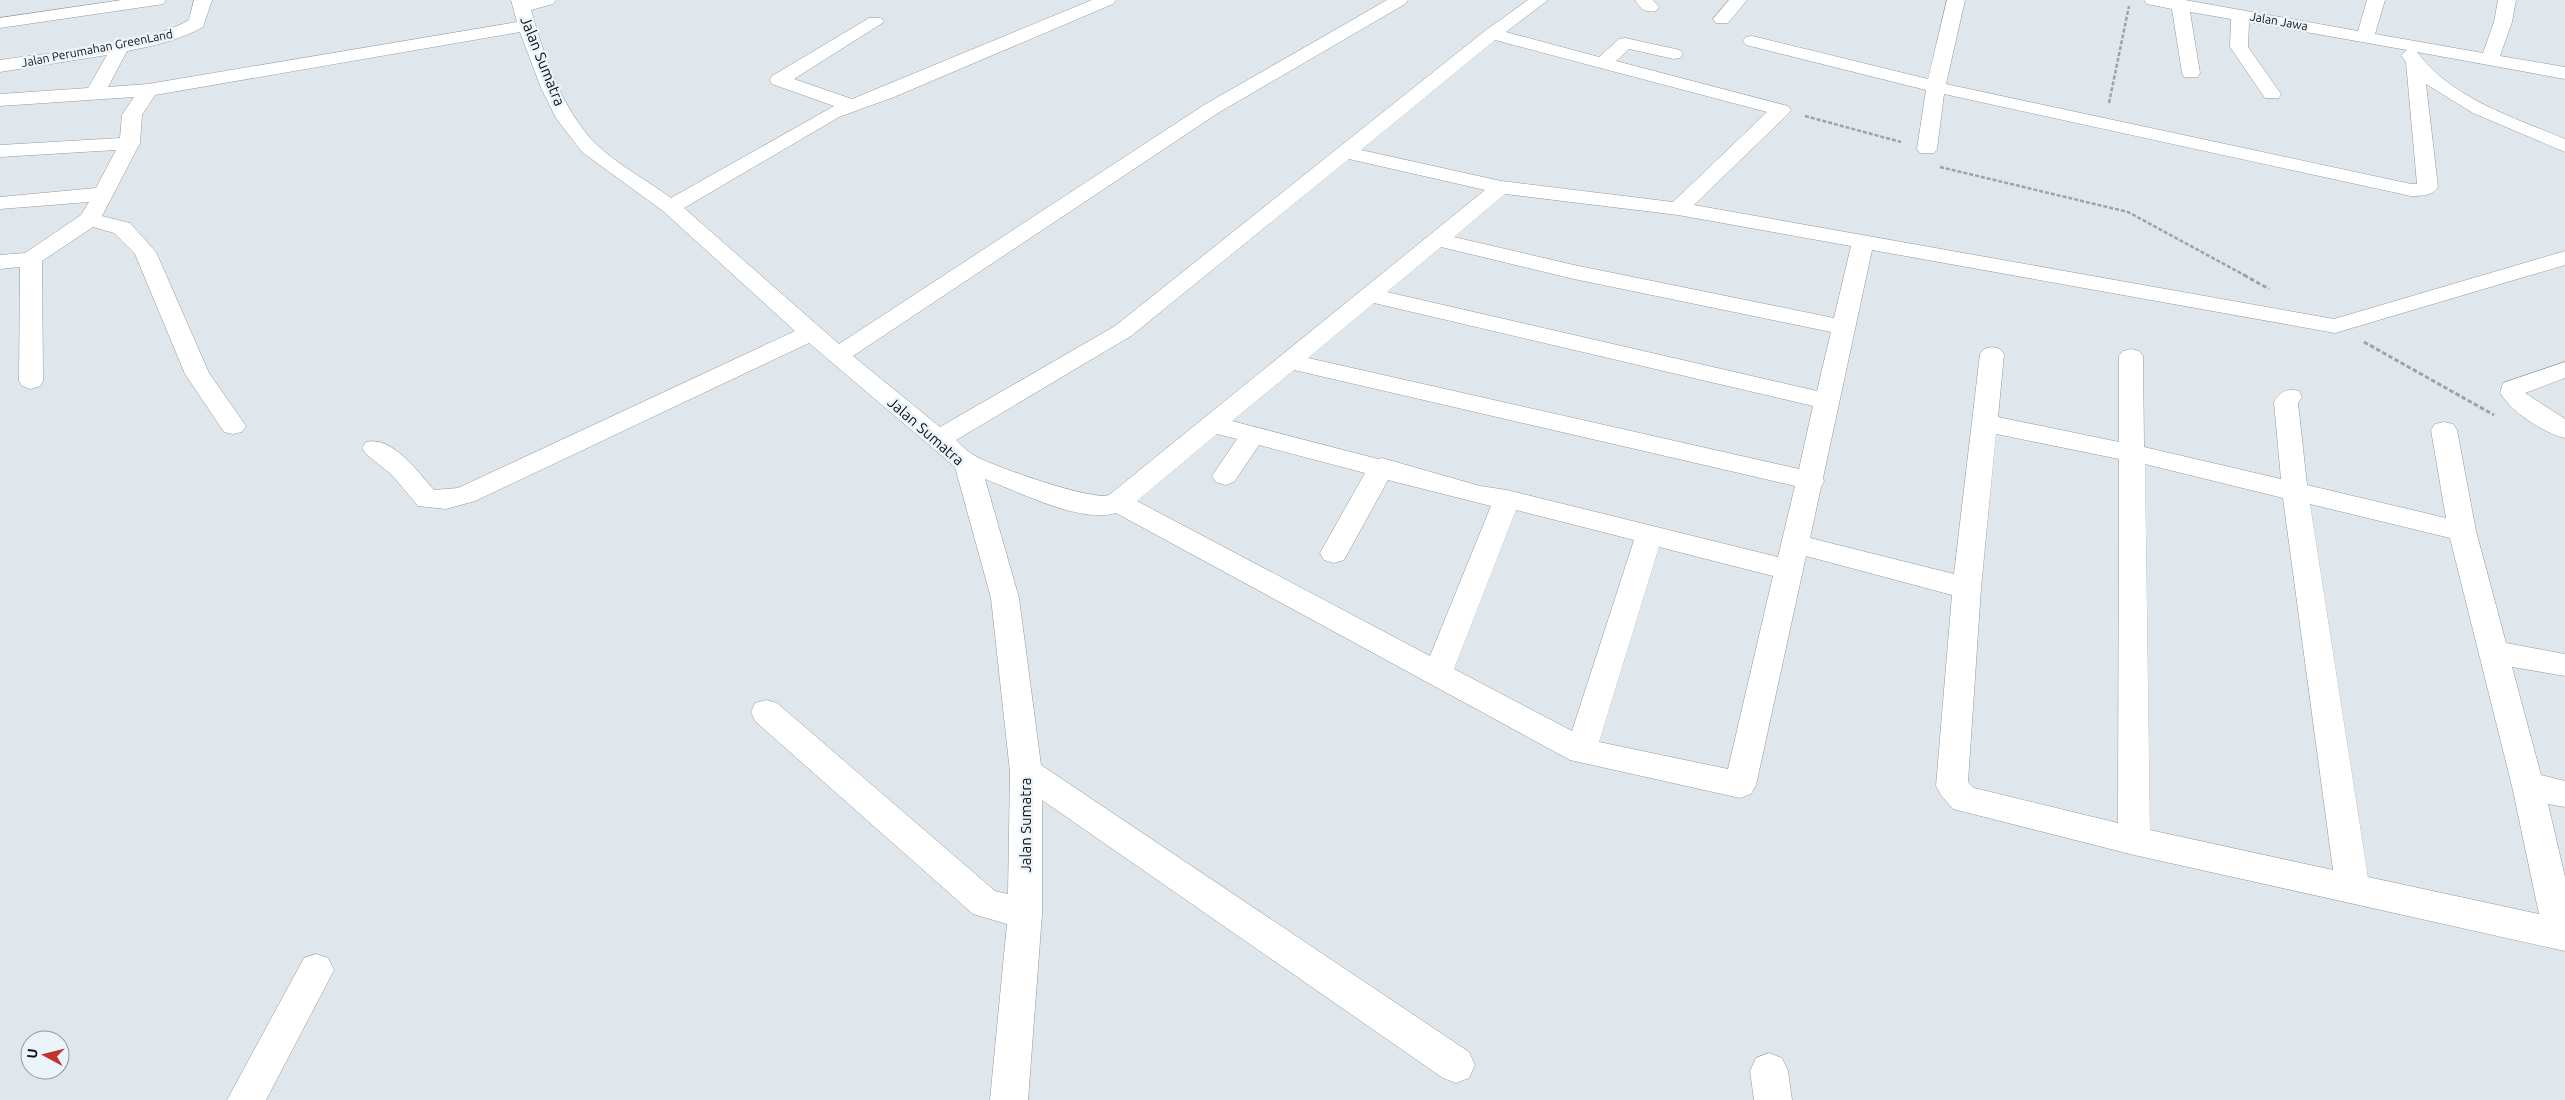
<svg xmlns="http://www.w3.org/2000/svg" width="2565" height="1100" font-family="Ubuntu,sans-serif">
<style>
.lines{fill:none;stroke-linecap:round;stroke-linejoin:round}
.minor-casing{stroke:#92999f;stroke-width:1}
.path-far1{stroke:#9da3a8;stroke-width:2.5;stroke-dasharray:4 2;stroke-linecap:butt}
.path{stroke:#9da3a8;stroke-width:3;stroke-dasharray:4.5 2.5;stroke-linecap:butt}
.minor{fill:#fff;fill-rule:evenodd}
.labels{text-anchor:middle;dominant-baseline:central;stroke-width:5;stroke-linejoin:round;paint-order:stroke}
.far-street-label{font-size:12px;fill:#0e1113;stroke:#ecf4fb}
.street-label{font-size:15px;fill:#0e1113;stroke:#ecf4fb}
</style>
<rect width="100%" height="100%" fill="#dfe7ed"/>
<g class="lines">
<g class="minor-casing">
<g id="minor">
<polygon points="122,0 166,0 163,4 157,5 0,28 0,18"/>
<path d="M194 0H212L203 27C180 40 153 46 127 51L108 87 148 84 517 22 511 0H556L553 4 531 10C544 55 562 110 596 144 615 163 648 181 671 198L834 106 772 84 770 80 772 76 869 18H881L884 22 794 79 852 99 1092 0H1116L1113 4 894 97 839 117 684 208 839 344 1204 105 1387 0H1408L1405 4 1218 113 853 356 940 427 1115 326 1486 30 1528 0H1548L1506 32 1599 57 1619 39 1625 38 1680 50 1683 54 1680 58 1674 59 1629 49 1616 61 1788 106 1791 110 1788 114 1694 205 2334 319 2565 251V265L2335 333 1872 250 1823 478 1824 481 1821 487 1810 538 1954 574 1980 354 1984 349 1992 347 2000 349 2004 354 1998 417 2119 442V356L2123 351 2131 349 2139 351 2143 356 2144 447 2281 479 2274 402C2281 391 2286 388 2299 391L2302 397 2298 403 2307 485 2446 518 2431 430 2435 424 2444 422 2453 424 2457 430 2476 531 2506 643 2565 654V676L2512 667 2541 775 2565 781V807L2548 804 2565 877V951L2134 855 1953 809 1941 795 1936 786 1952 595 1806 556 1756 785 1751 794 1740 798 1570 760 1116 513C1081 524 1019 492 985 479L1019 598 1041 765 1469 1052 1475 1065 1469 1078 1456 1083 1443 1078 1042 800V914L1028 1100H990L1007 924 973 914 755 721 751 712 755 703 766 700 777 703 995 891 1008 894 1010 772 991 598 955 467 809 343 475 501 446 509 418 506 392 475 366 454 362 448 366 442C392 435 419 473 434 490L458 488 795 331 663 211 582 152 556 118 541 88 520 32 155 95 142 115 140 143 102 216 130 223 156 252 209 373 246 426 242 432 233 434 224 432 185 374 135 254 114 233 93 227 42 261 43 381 40 386 31 389 22 386 19 381 20 267 0 269V255L25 253 81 215 89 202 0 209V197L96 188 116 150 0 157V145L120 138 122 115 134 97 0 106V94L88 88 107 55 0 72V60C53 52 144 46 189 20ZM1495 40 1767 112 1673 202 1501 181 1361 150ZM1349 159 1485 190 1109 495C1092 501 996 467 977 457 969 453 962 446 956 440L1131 336ZM1505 194 1678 215 1851 246 1834 318 1574 265 1454 237ZM1441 247 1574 279 1831 332 1817 391 1387 292ZM1374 303 1813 406 1799 469 1308 358ZM1294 370 1795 486 1778 557 1507 490 1480 486 1382 458 1378 459 1232 421ZM1217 434 1237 439 1212 476 1216 482 1225 485 1234 482 1259 445 1365 473 1320 553 1324 560 1334 563 1344 560 1388 480 1491 506 1430 656 1137 501ZM1996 434 2119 459 2118 823 1974 788 1968 782 1981 588ZM2145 464 2283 498 2333 870 2150 830ZM2310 504 2450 538 2512 786 2539 914 2368 877ZM1516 510 1634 540 1572 731 1454 669ZM1659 547 1773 576 1728 769 1599 742Z"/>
<path d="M1635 0H1653L1659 7 1656 11C1645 13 1641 9 1635 0Z"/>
<polygon points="1729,0 1747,0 1728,23 1716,23 1713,19"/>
<path d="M1947 0H1965L1946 84 2411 184H2417L2406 62 2401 55 2407 50 2249 22 2248 47 2281 94 2279 98H2265L2230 47 2231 19 2190 12 2200 73 2198 77H2184L2182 73 2172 9 2147 4 2144 0H2185L2358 31 2367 0H2385L2375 34 2483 53 2494 22 2498 0H2516L2512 22 2500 56 2565 67V79L2417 52C2452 99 2513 117 2565 139V152L2473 113 2426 84 2438 187C2432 196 2421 196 2411 196L1944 94 1937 149 1934 153H1920L1917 149 1926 90 1746 45 1743 41 1746 37 1752 36 1928 79Z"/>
<path d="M2565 362V378L2525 393 2565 419V438C2542 432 2513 413 2500 393L2503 383Z"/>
<polygon points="316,954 328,958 334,970 266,1100 227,1100 304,958"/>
<polygon points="1769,1053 1782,1058 1788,1071 1792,1100 1754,1100 1750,1071 1756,1058"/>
</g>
</g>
<g class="path-far1">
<polyline points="2109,103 2129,6"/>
<polyline points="1805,116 1901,142"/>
<polyline points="1940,167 2128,212 2246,276"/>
</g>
<g class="path">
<polyline points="2244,275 2269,289"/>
<polyline points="2364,342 2494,415"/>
</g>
<use href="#minor" class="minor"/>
</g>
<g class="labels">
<g class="far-street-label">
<text transform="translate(2279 21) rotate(10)">Jalan Jawa</text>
<text transform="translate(97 48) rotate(-11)">Jalan Perumahan GreenLand</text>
</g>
<g class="street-label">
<text transform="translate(543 61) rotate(68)">Jalan Sumatra</text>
<text transform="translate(926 431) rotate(41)">Jalan Sumatra</text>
<text transform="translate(1025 825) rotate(-90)">Jalan Sumatra</text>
</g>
</g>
<g transform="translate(45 1055) rotate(277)"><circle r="24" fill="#ecf4fb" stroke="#93999e"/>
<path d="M0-4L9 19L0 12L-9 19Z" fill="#c2342e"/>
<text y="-8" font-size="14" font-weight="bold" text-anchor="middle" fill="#0e1113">U</text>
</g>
</svg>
